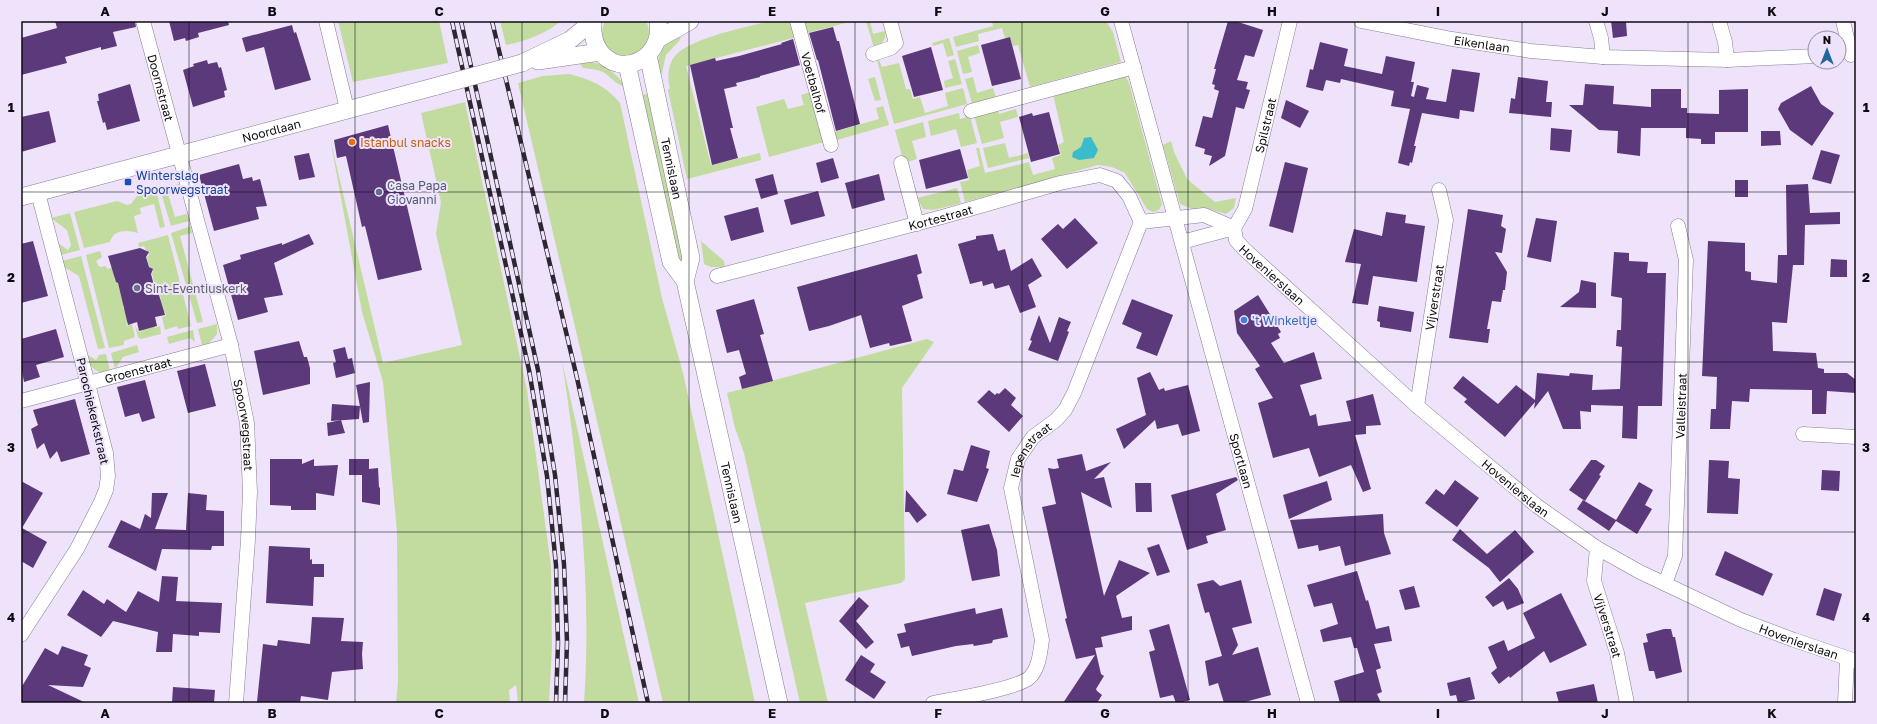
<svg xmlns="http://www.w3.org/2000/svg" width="1877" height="724" font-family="'Golos Text',sans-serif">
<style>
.green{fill:#c2db9f}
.water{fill:#3abccd}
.building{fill:#5b397b}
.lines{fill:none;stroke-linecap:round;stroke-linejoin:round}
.minor-casing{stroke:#877d92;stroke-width:15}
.tertiary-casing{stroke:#877d92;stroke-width:18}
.minor{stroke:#fff;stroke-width:14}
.tertiary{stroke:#fff;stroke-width:17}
.rail-casing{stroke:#2c2731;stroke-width:4.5}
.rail{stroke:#eee3fb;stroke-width:3;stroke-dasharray:9;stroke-linecap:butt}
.tertiary-bridge-casing{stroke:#877d92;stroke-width:18;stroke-linecap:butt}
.tertiary-bridge{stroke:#fff;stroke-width:17}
.grid{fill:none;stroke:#0f0b13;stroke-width:1;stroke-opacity:0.55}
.food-dot{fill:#e8710a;stroke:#eee3fb;stroke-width:1.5}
.transit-dot{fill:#1a4fb4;stroke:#eee3fb;stroke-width:1.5}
.service-dot{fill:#5c6f8a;stroke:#eee3fb;stroke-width:1.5}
.worship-dot{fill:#6b7280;stroke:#eee3fb;stroke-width:1.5}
.shop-dot{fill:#3f7fe0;stroke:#eee3fb;stroke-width:1.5}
.labels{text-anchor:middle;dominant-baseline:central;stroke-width:4;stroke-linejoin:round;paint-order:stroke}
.street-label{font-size:12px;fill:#0f0b13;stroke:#eee3fb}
.food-label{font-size:12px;fill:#c56008;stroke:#eee3fb;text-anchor:start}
.transit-label{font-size:12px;fill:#164399;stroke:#eee3fb;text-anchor:start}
.service-label{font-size:12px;fill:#4e5e75;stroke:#eee3fb;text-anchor:start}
.worship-label{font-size:12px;fill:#5b616d;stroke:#eee3fb;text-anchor:start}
.shop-label{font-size:12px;fill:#366cbe;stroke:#eee3fb;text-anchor:start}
.neatline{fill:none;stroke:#0f0b13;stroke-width:1.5}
.grid-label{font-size:13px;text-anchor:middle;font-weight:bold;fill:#0f0b13}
</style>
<rect width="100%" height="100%" fill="#eee3fb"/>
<g class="green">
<polygon points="338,21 439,21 448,63 353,82"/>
<path d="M500 21H561C545 34 526 41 506 45Z"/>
<path d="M605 21H646C666 65 585 68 605 21Z"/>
<path d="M770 21H792L797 37 686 66 711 165 760 153 761 160 687 179 668 90 670 88C667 79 668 64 675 56 690 38 747 27 770 21Z"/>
<polygon points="803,21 853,21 807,33"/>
<path d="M866 21H870L873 34 885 31C886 40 882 45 874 48Z"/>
<polygon points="992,21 1106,21 1113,32 1121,62 1030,87 1018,45 1013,46 1010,37 1005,38 1002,28 978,34 979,41 956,47 953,37 993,26"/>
<path d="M681 32 680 40 666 55 661 77 656 70C659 51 664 43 681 32Z"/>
<polygon points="949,38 954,55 947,57 943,43 933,46 932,43"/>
<polygon points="978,45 980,53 968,57 972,72 963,74 957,51"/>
<polygon points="955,59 962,84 945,88 944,81 953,78 948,61"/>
<polygon points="877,60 879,60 882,67 899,63 906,89 910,89 913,99 920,97 925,113 948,106 945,93 963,88 967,104 894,124"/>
<path d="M588 61C605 64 616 73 626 87 618 86 611 78 605 73 598 69 591 69 583 68L578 62Z"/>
<path d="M569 74C591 80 605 85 620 103L662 298 683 373 755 703H663L518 83 543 76Z"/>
<polygon points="875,77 881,100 875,101 868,79"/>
<polygon points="973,77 977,93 993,88 997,101 973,107 965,79"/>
<polygon points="1111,77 1126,77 1129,83 1162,204 1159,210 1153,212 1147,209 1125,173 1112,167 1098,165 965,202 960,182 969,180 967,170 980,166 976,148 979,148 985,173 1029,162 1033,175 1055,169 1052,158 1061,155 1058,145 1064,142 1053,94"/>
<polygon points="811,92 824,142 769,157 756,107 784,99 788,109 804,105 801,95"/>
<polygon points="649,93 684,262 678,262 639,96"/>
<polygon points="465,102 527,390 551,566 552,647 549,703 518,703 516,685 509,690 510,703 396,703 398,682 397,531 383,382 362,312 330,138 383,363 462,345 436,234 441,202 421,113"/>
<polygon points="883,106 889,125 837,140 834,132 879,119 876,108"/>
<polygon points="997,108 999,114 1016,109 1018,117 1000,122 1004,138 982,144 974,115"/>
<polygon points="959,113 960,119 970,116 977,143 961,147 956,129 931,136 928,121"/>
<polygon points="923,122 926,137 912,141 917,159 904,163 895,130"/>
<polygon points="1171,141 1174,152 1187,179 1215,202 1236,198 1234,208 1226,214 1209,209 1192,209 1180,204 1163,145"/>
<polygon points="1005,143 1009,158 1028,153 1029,158 988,168 983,148"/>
<polygon points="179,184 180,187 167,191 175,217 187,214 189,221 171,226 160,189"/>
<polygon points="957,188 961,203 934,210 923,209 917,198"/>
<path d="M156 190 165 227 160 228 154 204 140 208 141 214 134 216 138 233C127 230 114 229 110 242L84 248 74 212 117 201 127 205 131 204 137 196Z"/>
<polygon points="70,213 80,250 61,255 58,243 68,250 71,245 67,230 51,218"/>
<polygon points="191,226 192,233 180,236 203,322 197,323 171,233"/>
<polygon points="168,235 191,326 178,329 177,326 165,330 162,317 166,316 165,312 162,312 159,301 161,298 159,294 157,292 152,274 153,271 149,266 147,257 149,255 144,246 139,247 138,243"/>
<polygon points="701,241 724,261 725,267 711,267 704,264"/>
<polygon points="100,251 102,257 96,261 98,265 100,267 106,266 107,269 114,267 116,275 114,278 118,284 123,302 123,308 125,310 128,322 126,323 127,326 132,324 135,337 124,341 124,345 109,348 86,255"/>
<polygon points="81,256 105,348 98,349 79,276 64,267 62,261"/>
<polygon points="154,323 155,328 160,326 161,334 141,339 138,337 135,326 139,332 142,331 141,327"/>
<polygon points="217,324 217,334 209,343 202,345 198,329"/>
<polygon points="193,330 195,342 190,338 169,344 167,337"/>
<polygon points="927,339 934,342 902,388 905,579 901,583 805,603 828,703 800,703 744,453 735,428 727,393"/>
<polygon points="137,345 139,352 123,357 115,369 111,353"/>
<path d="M86 354 96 360 99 355 106 354 110 371C95 375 90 367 86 354Z"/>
<path d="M562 361 639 703H584C592 589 579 474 562 361Z"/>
</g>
<polygon class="water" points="1091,137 1098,150 1094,158 1079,160 1072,157 1073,152 1081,147 1084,138"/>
<g class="building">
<polygon points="55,21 135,21 136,27 113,32 117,46 101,50 101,47 65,57 67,63 21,75 21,38 57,28"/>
<polygon points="169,21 228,21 229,25 198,33 199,37 186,41 185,38 174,41"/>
<polygon points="1228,21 1235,21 1263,30 1254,57 1245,55 1237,80 1248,82 1246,89 1250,90 1244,109 1236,107 1225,156 1209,166 1212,156 1204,154 1205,149 1195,146 1203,116 1212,118 1219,91 1214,89 1215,85 1212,84 1216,69 1214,69"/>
<polygon points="1611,21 1626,21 1627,36 1613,38"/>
<polygon points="292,25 294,33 296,32 311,80 275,90 264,47 246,52 242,38"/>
<polygon points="833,27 837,41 839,41 860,124 836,131 818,60 817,60 809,33"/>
<polygon points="1010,37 1021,79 992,86 981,45"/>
<polygon points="793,39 800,65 760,76 760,77 736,83 737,86 724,89 733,128 730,128 738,158 712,165 690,65 715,58 716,61 739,56 782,44 781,43"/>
<polygon points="1320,42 1348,49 1344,66 1382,74 1386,56 1415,62 1411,82 1414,82 1411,96 1414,97 1417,85 1429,88 1426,99 1446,102 1452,69 1480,73 1474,112 1460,110 1459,119 1422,113 1414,146 1416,146 1412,163 1410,162 1409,166 1398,163 1410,109 1391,106 1394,91 1341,79 1340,83 1326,80 1323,91 1306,87 1310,69 1313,70"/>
<polygon points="931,47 943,90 914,97 902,56"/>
<polygon points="207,60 208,64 217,62 219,68 221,67 227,90 224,91 225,97 193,107 183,70 194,66 193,64"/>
<polygon points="1518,77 1548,81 1546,102 1552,102 1551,117 1509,113 1511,98 1515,99"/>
<polygon points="130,84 140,121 107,130 105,122 103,123 97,101 99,101 98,94"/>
<polygon points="1585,84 1614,86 1613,104 1651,107 1651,89 1681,89 1681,108 1687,108 1687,113 1719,114 1719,90 1748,89 1748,132 1715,132 1715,144 1701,144 1701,139 1686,138 1686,128 1641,128 1640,156 1617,153 1618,131 1599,130 1569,105 1583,105"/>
<polygon points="1811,86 1821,104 1834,113 1812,146 1790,130 1778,109 1781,103"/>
<polygon points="1286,100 1309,111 1300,128 1281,118"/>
<polygon points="49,111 56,142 21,152 21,117"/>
<polygon points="1049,112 1060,154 1031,162 1019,117 1032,113 1033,116"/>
<polygon points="388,125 422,270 378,280 365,226 362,227 346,156 337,158 334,140"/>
<polygon points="1551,128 1572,130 1570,152 1550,150"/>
<polygon points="1761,131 1780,131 1781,145 1761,146"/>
<polygon points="960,149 968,178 926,189 919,160"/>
<polygon points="1821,150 1840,155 1831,184 1812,179"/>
<polygon points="309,153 315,177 299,180 294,156"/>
<polygon points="833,158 839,178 821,183 816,163"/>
<polygon points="1285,162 1308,168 1293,233 1269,226"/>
<polygon points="239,164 243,179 252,177 253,181 260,179 267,206 256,207 259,219 214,231 199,175"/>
<polygon points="773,174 778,194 761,199 755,179"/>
<polygon points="879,174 885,200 852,209 845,183"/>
<rect x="1735" y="180" width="13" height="17"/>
<polygon points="1808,184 1810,213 1840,212 1840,224 1805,225 1804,265 1793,265 1787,323 1772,322 1773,351 1816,353 1818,368 1824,369 1824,373 1847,373 1856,380 1856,393 1827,391 1826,414 1812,414 1812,390 1750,389 1749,402 1732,401 1730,429 1710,429 1711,409 1716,409 1717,377 1702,376 1708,241 1745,243 1745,271 1751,272 1751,280 1777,283 1778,255 1787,255 1786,185"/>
<polygon points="818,191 825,216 791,225 784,200"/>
<polygon points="758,207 764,232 731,241 724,216"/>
<polygon points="1468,209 1503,215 1501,226 1506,229 1502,253 1495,252 1507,272 1505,290 1503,290 1501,302 1492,301 1487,329 1490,329 1488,343 1449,338"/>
<polygon points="1386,212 1406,215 1405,223 1425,226 1417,282 1373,276 1368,305 1352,303 1361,264 1345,262 1354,229 1382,236"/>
<polygon points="1075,218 1098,243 1067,269 1041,239 1058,224 1063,229"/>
<polygon points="1536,218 1557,221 1551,262 1527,257"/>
<polygon points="309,234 314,244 274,263 283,295 264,298 268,312 238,320 223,265 241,259 240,255 282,243 282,245"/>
<polygon points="993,234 998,251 1005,249 1011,271 1032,258 1042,276 1028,285 1036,307 1020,313 1009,285 995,289 993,283 983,286 982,281 970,284 958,244 976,239 976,236"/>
<polygon points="33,241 48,296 21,303 21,244"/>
<polygon points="140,248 149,252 146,257 149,267 153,269 151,274 156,293 159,295 165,315 155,317 157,326 139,331 137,322 128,325 118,283 116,282 108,256"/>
<polygon points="1614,252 1629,253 1629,261 1648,262 1647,273 1666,273 1662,406 1638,406 1637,439 1622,438 1623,406 1591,405 1591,412 1580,411 1581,429 1563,429 1548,391 1534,409 1535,402 1505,437 1464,402 1467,399 1453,388 1463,376 1498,404 1516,385 1535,400 1537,373 1569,376 1570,373 1593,375 1592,390 1620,389 1622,347 1616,346 1617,330 1621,330 1622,298 1611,296"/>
<polygon points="917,254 922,273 917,275 923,298 902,306 912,341 890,346 889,343 870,348 861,315 829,326 809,331 797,287"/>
<polygon points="1831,259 1847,260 1847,277 1830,277"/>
<polygon points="1581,280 1596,283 1596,308 1560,307 1579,292"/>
<polygon points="1258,295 1281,332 1278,334 1280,338 1271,343 1284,363 1314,352 1322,379 1300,385 1310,416 1316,414 1318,426 1351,421 1346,401 1373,394 1381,425 1366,426 1366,434 1355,435 1371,489 1363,492 1351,465 1319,477 1309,448 1273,458 1258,403 1273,398 1255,369 1260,366 1237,333 1234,311"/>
<polygon points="754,299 764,334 760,335 773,381 742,389 739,377 746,374 739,350 727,353 716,310"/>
<polygon points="1132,299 1173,315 1157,356 1136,348 1142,333 1122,324"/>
<polygon points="1379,306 1414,312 1411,332 1380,327 1380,322 1377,321"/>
<polygon points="1039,315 1050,343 1059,317 1071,322 1067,331 1069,332 1058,361 1028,350 1032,341 1030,340"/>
<polygon points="56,329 64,357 36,365 40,377 24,382 21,365 21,339"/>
<polygon points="299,341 304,357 307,357 310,368 310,384 263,395 254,351"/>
<polygon points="345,347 348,359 352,358 355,373 336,378 333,363 336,362 333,350"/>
<polygon points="205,364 216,406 188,413 177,371"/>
<polygon points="1150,372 1159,390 1164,388 1165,391 1188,385 1200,431 1182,436 1178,424 1157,429 1155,420 1124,449 1116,429 1146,415 1137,378"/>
<polygon points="145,380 155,418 142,422 139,413 125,417 117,387"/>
<polygon points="370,382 369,422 363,423 356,385"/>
<polygon points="1005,388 1016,398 1011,405 1023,416 1009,432 977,402 989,390 995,395 997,393 999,394"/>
<polygon points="75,399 90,454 61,462 57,451 50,459 44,443 37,449 31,429 38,425 33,410"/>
<polygon points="332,404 360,406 359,419 331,421"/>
<polygon points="341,420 345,433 328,436 327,423"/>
<polygon points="971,445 990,451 986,468 989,469 977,502 947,494 954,469 963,471"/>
<polygon points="1082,454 1086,471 1111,462 1094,479 1104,477 1112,508 1081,492 1104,596 1119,560 1150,573 1116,596 1122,618 1132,616 1132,630 1101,637 1103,647 1095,648 1101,674 1104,676 1096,689 1097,691 1102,695 1097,703 1063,703 1095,655 1076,659 1065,619 1067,618 1042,507 1056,504 1048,468 1054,469 1059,468 1057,459"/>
<polygon points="270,459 302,459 302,464 314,459 314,466 338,465 334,496 316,493 316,510 291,510 291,506 270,505"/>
<polygon points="349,459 369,459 369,469 378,468 379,487 380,488 380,505 362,502 362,475 349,475"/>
<polygon points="1591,460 1596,460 1605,466 1599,475 1601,476 1585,501 1569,490"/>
<polygon points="1709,460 1729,461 1728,478 1740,479 1738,514 1707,513"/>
<polygon points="1822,470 1840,471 1839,491 1821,490"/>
<polygon points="1236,477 1238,480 1216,494 1226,530 1206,536 1208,543 1187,550 1171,495"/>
<polygon points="1455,480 1479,498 1457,527 1425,503 1436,489 1444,495"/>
<polygon points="21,481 43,493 22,528 47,542 33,568 21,561"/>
<polygon points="1327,481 1332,500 1289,519 1283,495"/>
<polygon points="1639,482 1653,490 1645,505 1652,509 1637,534 1616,521 1609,531 1577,509 1583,500 1616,520"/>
<polygon points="1135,483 1151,483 1152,512 1136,512"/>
<polygon points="906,490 927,515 917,523 909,512 905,512"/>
<polygon points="152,493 168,493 155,529 186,530 188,493 207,495 206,510 224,511 224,546 212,546 211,550 162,549 156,571 108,547 121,520 140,529 145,514 151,518"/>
<polygon points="1383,514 1384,533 1391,554 1345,566 1340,546 1319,551 1318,545 1298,549 1290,520"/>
<polygon points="989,524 997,550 1000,576 972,581 961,530"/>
<polygon points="1460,529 1487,554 1515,530 1534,552 1500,582 1489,568 1452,540"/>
<polygon points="1159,544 1170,572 1157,576 1147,548"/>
<polygon points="269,546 310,548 310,560 312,559 312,564 324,564 324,577 314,577 313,606 266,603"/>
<polygon points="1725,551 1773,574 1763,596 1715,575"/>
<polygon points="1357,571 1366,601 1368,600 1376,629 1389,626 1392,641 1374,644 1381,668 1376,670 1382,692 1377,694 1381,703 1340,703 1334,681 1364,672 1357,648 1354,648 1351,637 1323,642 1320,630 1338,624 1332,603 1314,607 1307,585"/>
<polygon points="162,576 178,577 176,601 222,603 220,633 199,632 199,636 173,634 172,652 156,652 158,632 113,621 101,637 67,615 83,590 104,604 107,599 126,612 138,591 159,602"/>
<polygon points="1509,578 1518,589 1524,603 1507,610 1503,601 1493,607 1485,597"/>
<polygon points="1213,580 1220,586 1241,580 1252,623 1232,628 1238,645 1232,655 1258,647 1271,695 1241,703 1224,703 1218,683 1209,686 1205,661 1222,656 1209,612 1205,613 1197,584"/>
<polygon points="1414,586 1420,607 1405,610 1399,590"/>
<polygon points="1824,588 1842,594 1834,621 1816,615"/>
<polygon points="1561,593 1587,645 1550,663 1544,651 1510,678 1509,676 1499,684 1491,673 1497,668 1488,647 1504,640 1508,651 1535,638 1523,613"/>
<polygon points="859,597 869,606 856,621 874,642 866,649 839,621"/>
<polygon points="975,608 976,614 1002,608 1008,637 993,640 992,643 974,646 973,644 956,646 912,656 909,646 901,648 897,634 906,632 904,624"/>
<polygon points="312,617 344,618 341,641 363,642 362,654 363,669 332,672 328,700 301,696 300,703 257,702 263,644 277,646 278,640 310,644"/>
<polygon points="1169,624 1190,700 1179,703 1176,703 1173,695 1160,698 1149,652 1155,650 1149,630"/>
<polygon points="1664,629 1671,629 1673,637 1675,637 1682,672 1656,679 1654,671 1649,671 1643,643 1648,642 1646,634"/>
<polygon points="62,646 88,655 84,665 91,668 83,687 48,685 86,703 21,703 21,688 45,648 58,655"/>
<polygon points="861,655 875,664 870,672 886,682 874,699 845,680"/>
<polygon points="1470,677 1475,699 1458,703 1456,695 1450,696 1447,683"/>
<polygon points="1594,684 1598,703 1559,703 1556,692"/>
<polygon points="173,687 215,690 214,703 172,703"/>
</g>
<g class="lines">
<g class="minor-casing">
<g id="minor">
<path id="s1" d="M143 21 231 345 247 423 250 492 248 540 236 703"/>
<polyline points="326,21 347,109"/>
<path id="s2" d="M797 21 831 145"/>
<path id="s3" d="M1121 21 1308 703"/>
<path id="s4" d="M1361 21 1452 39 1531 51 1603 57 1727 60 1815 56"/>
<polyline points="1596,21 1601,38 1603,57"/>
<polyline points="1719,21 1725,42 1727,60"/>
<polyline points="1843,21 1851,55"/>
<polyline points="873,54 891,48 896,43 890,21"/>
<polyline points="971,111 1134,67"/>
<polyline points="901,163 917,224"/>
<polyline points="1141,222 1204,215 1234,228"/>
<path id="s5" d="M1234 228 1236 240 1244 249 1417 406 1537 506 1597 548 1640 572 1741 620 1794 640 1856 661"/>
<path id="s6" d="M1234 228 1245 209 1290 21"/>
<polyline points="1182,242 1234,228"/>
<path id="s7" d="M717 276 942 217 1060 183 1100 175 1117 181 1129 196 1141 222"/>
<path id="s8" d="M21 401 231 345"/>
<path id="s9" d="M1417 406 1446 220 1439 190"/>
<polyline points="1803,434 1856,437"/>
<path id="s10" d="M1597 548 1594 581 1617 653 1627 703"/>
<path id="s11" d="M1665 584 1675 556 1686 260 1678 226"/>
<polyline points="21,635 77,549 101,502 106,490 108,476 106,453 38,193"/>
<path id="s12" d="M933 703C953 699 1016 689 1029 678 1039 669 1040 653 1042 640L1011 488 1018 459 1033 437 1056 420 1065 410 1074 393 1141 222"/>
<polyline points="1845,703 1847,659"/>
</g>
</g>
<g class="tertiary-casing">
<g id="tertiary">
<path d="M592 23C593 29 593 36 595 42 610 82 665 64 658 21"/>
<polyline points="658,39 690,21"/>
<path id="s13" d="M648 55 691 258 685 281"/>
<polyline points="538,61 600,52"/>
<polyline points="522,63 570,40 593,21"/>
<path id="s14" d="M627 64 671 262 685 281 779 703"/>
<path id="s15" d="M21 197 437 86"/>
</g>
</g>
<use href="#minor" class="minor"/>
<use href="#tertiary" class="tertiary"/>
<g class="rail-casing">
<g id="rail">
<polyline points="452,21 529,370 547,476 556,565 558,643 556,703"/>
<polyline points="461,21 538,370 555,475 564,564 567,642 565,703"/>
<polyline points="492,21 577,378 648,703"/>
</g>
</g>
<use href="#rail" class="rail"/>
<g class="tertiary-bridge-casing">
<polyline id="tertiary-bridge" points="437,86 522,63"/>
</g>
<use href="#tertiary-bridge" class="tertiary-bridge"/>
</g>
<path class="grid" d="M189 21V703M355 21V703M522 21V703M689 21V703M855 21V703M1022 21V703M1188 21V703M1355 21V703M1522 21V703M1688 21V703M21 192H1856M21 362H1856M21 532H1856"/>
<circle class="food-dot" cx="352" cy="142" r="4"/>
<rect class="transit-dot" x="124" y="178" width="8" height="8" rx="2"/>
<circle class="service-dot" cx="379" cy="192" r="4"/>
<circle class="worship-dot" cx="137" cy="288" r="4"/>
<circle class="shop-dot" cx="1244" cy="320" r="4"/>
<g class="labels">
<g class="street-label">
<text stroke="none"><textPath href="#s4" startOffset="123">Eikenlaan</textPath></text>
<text stroke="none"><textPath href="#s2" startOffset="64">Voetbalhof</textPath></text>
<text stroke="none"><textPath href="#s1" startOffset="69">Doornstraat</textPath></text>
<text stroke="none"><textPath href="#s6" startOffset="108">Spilstraat</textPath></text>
<text stroke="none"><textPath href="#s15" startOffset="259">Noordlaan</textPath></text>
<text stroke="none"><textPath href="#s13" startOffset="116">Tennislaan</textPath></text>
<text stroke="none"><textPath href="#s7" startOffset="231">Kortestraat</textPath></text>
<text stroke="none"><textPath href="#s5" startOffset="62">Hovenierslaan</textPath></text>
<text stroke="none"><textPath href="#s9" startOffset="110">Vijverstraat</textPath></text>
<text stroke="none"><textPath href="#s8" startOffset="121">Groenstraat</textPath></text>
<text stroke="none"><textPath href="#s11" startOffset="180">Valleistraat</textPath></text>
<text transform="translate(93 411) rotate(77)">Parochiekerkstraat</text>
<text stroke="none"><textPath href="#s1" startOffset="417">Spoorwegstraat</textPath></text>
<text stroke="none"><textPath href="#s12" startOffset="340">Iepenstraat</textPath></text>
<text stroke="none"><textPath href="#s3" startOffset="456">Sportlaan</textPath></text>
<text stroke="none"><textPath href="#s5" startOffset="386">Hovenierslaan</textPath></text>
<text stroke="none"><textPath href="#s14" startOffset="443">Tennislaan</textPath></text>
<text stroke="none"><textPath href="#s10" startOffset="80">Vijverstraat</textPath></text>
<text stroke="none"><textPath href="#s5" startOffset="710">Hovenierslaan</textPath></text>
</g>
<g class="food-label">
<text x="360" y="142">Istanbul snacks</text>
</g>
<g class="transit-label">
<text x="136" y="175">Winterslag<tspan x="136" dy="14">Spoorwegstraat</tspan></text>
</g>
<g class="service-label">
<text x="387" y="185">Casa Papa<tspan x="387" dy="14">Giovanni</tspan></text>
</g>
<g class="worship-label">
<text x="145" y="288">Sint-Eventiuskerk</text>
</g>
<g class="shop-label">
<text x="1252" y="320">'t Winkeltje</text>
</g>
</g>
<rect width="1877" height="724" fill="none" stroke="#eee3fb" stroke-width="44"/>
<g transform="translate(1827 50)"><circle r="19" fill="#eee3fb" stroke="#958d9e"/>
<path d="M0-3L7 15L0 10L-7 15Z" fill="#20679b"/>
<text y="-6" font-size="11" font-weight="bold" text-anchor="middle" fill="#0f0b13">N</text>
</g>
<rect x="22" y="22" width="1833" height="680" class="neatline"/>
<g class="grid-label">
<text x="105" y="16">A</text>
<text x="272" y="16">B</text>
<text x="439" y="16">C</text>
<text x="605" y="16">D</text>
<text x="772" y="16">E</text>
<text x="938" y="16">F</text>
<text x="1105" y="16">G</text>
<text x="1272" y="16">H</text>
<text x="1438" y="16">I</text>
<text x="1605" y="16">J</text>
<text x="1772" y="16">K</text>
<text x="11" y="112">1</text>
<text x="1866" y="112">1</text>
<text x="11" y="282">2</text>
<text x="1866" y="282">2</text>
<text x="11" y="452">3</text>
<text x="1866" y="452">3</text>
<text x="11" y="622">4</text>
<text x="1866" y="622">4</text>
<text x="105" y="718">A</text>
<text x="272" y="718">B</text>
<text x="439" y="718">C</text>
<text x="605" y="718">D</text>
<text x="772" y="718">E</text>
<text x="938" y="718">F</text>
<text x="1105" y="718">G</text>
<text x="1272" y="718">H</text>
<text x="1438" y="718">I</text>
<text x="1605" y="718">J</text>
<text x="1772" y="718">K</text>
</g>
</svg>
